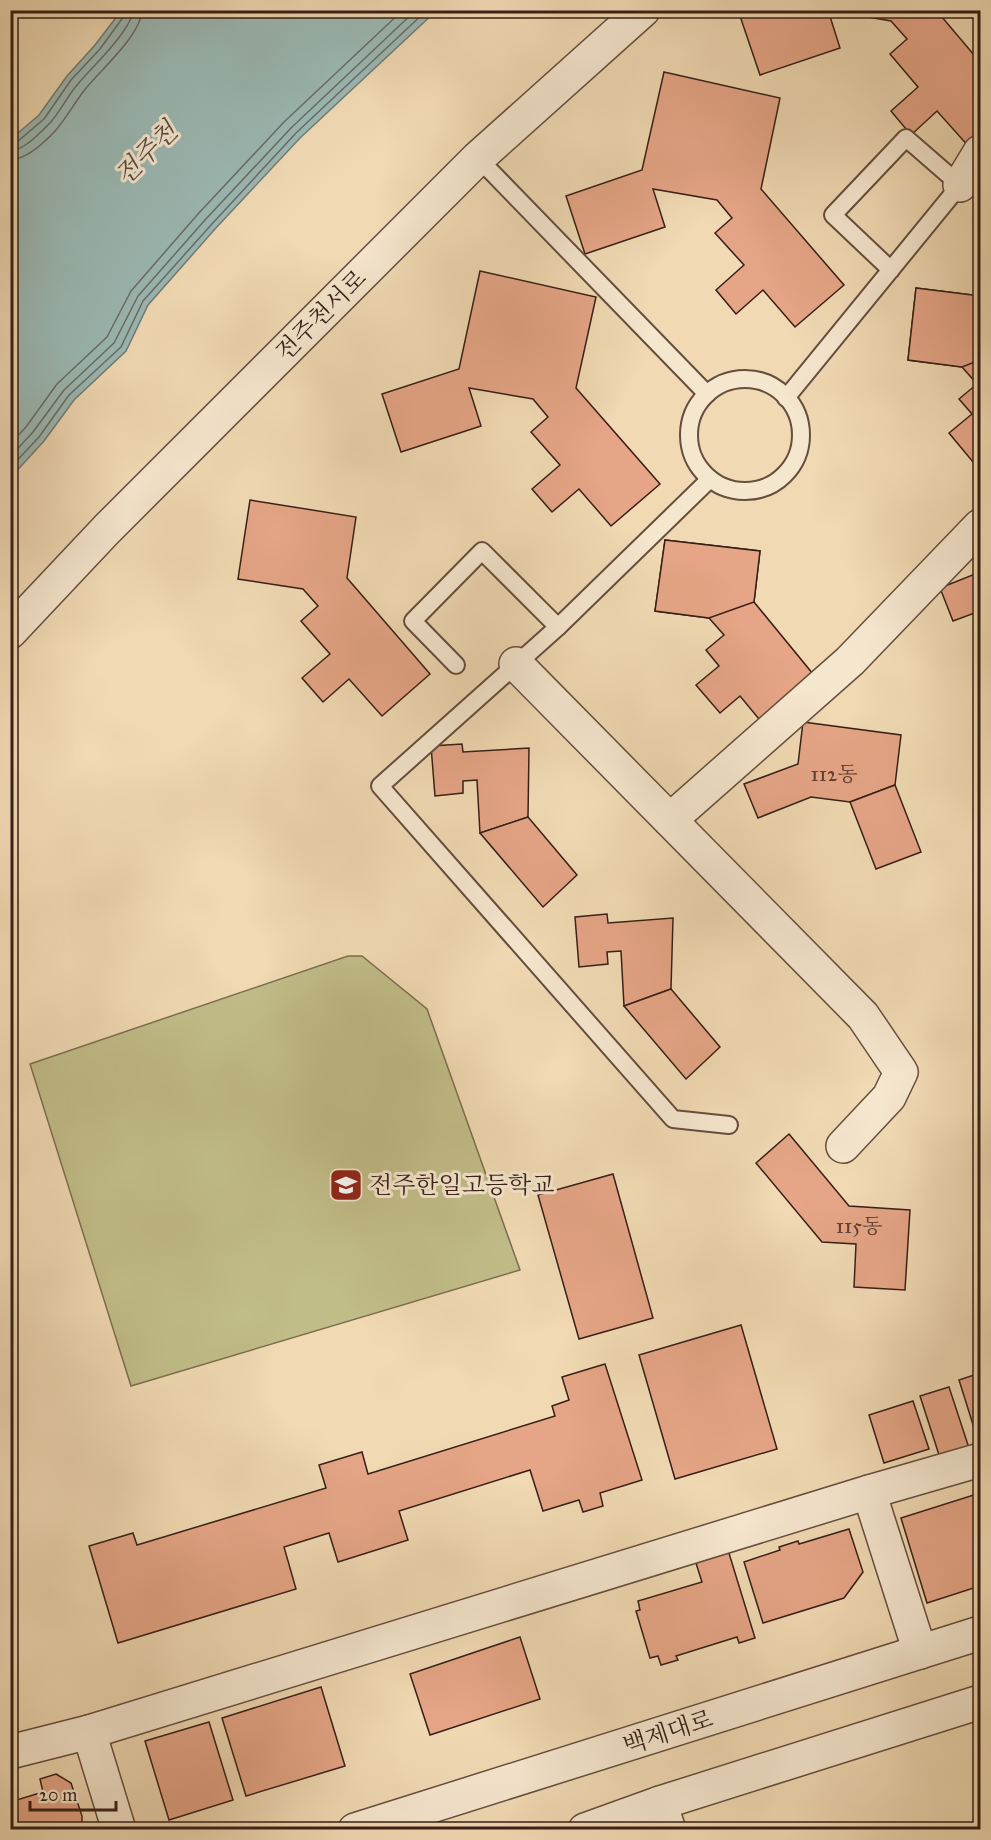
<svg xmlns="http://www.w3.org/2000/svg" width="991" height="1840" font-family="'IM FELL Great Primer','Noto Serif KR',serif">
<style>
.green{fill:#c1bd88;stroke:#7c6e50;stroke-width:1.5}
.water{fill:#9bb9b4;stroke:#737b75;stroke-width:1.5}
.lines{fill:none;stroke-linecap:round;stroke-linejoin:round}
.shore{stroke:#696c66;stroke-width:1.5}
.building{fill:#e5a586;stroke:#371f17;stroke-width:1.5}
.service-casing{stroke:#654e3e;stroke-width:20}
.minor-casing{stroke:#654e3e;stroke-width:36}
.tertiary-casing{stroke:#654e3e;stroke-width:36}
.service{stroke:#f5e6ce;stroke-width:16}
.minor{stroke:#f5e6ce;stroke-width:33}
.tertiary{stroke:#f5e6ce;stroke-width:33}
.labels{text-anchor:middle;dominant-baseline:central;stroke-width:6;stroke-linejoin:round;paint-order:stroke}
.number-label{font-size:21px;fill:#624033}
.street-label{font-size:24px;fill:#371f17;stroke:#f5e6ce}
.poi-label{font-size:24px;fill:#371f17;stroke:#f5e6ce;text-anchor:start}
.water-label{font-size:26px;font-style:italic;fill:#554d46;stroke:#f5e6ce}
</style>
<rect width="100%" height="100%" fill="#f0d9b3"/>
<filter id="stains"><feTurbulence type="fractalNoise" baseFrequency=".00333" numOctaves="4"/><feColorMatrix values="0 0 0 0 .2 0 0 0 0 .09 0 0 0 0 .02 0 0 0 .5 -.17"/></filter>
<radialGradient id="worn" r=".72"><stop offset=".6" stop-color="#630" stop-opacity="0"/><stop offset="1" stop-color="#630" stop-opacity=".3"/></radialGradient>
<polygon class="green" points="348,956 362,956 427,1009 520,1270 131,1386 30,1064"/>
<polygon class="water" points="121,11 436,11 300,138 215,229 148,305 126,351 74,400 44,441 11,477 11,139 39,115 67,76 95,45"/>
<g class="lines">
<g class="shore">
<polyline points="10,143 17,142 44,119 71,80 100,49 124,16 125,10"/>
<path d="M10 151C24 150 39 134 48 125 60 113 67 96 78 84 91 68 132 30 133 10"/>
<path d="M10 160C27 159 45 142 56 130 66 118 74 104 83 92 98 72 141 36 142 10"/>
<polyline points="10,444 26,427 57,384 107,337 131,291 198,214 284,122 403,10"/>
<polyline points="10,457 33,432 64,390 114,343 138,296 205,220 291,128 416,10"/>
<polyline points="10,468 39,437 69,395 121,347 143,301 211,225 296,133 427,10"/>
</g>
</g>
<g class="building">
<polygon points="759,10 828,10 840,48 760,75 740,16"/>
<polygon points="828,10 936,10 980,62 980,139 970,148 937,111 911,135 891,111 918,87 890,54 907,39 891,21"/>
<polygon points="664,72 780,98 761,189 844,285 795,327 763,290 736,314 716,290 744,265 715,233 732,218 717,200 653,189 665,227 585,254 566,196 642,170"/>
<polygon points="480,271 596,297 576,388 660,484 611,526 579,489 552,512 532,489 560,465 531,432 548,417 533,399 469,388 481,426 401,452 382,394 459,369"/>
<polygon points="916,288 980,296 980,455 973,462 949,433 972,414 959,399 977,384 962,367 908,360"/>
<polygon points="916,288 980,296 980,360 962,367 908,360"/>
<polygon points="250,500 356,517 347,578 430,674 382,716 349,679 323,702 302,678 330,654 301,621 318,606 303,589 238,579"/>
<polygon points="665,540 760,551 754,602 813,674 759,719 740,696 720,713 696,685 719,666 706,650 724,635 709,618 655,611"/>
<polygon points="665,540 760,551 754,602 709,618 655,611"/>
<polygon points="980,572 980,611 953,621 940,588"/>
<polygon points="803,722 901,735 895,785 850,802 811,797 758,818 744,784 798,764"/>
<polygon points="462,744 463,752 529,748 528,817 480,833 477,780 463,781 463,793 435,796 431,746"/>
<polygon points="895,785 921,852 876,869 850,802"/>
<polygon points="528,817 577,875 543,907 480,833"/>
<polygon points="607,914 608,923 673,918 671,989 624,1006 621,951 607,952 608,964 579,967 575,917"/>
<polygon points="671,989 720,1047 686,1079 624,1006"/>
<polygon points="789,1134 849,1206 910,1210 905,1290 854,1287 856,1244 822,1242 756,1163"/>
<polygon points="613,1174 653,1318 579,1339 538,1195"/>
<polygon points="741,1325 777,1449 675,1479 639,1355"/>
<polygon points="605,1364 642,1480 600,1493 603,1506 583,1512 579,1500 543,1511 530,1470 399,1511 408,1540 338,1562 329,1533 284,1547 296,1589 118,1643 89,1546 133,1533 137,1545 326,1488 319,1465 362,1452 368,1474 555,1416 552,1406 569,1400 562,1377"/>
<polygon points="980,1373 980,1447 959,1380"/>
<polygon points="949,1387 970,1451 941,1461 920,1396"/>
<polygon points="913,1401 929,1449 884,1463 869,1415"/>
<polygon points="980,1493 980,1586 927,1603 901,1518"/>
<polygon points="849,1529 863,1572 844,1598 763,1623 744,1562 780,1550 779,1547 798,1541 799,1544"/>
<polygon points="728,1550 755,1638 739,1643 737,1637 676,1656 678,1660 661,1665 658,1656 650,1658 636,1611 640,1610 638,1601 702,1582 695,1560"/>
<polygon points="520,1637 540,1699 430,1735 410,1674"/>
<polygon points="321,1687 345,1766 246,1796 222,1718"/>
<polygon points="209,1722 233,1800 169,1820 145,1741"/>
<polygon points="56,1774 71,1783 82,1816 82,1825 80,1830 10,1830 10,1802 43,1792 40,1779"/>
</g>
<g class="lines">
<g class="service-casing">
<g id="service">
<polyline points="478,158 707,394"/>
<circle cx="745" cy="435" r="56"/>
<polyline points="786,398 960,185 906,138 833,215 891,270"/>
<polyline points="710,479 558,627 380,786 673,1119 729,1125"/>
<polyline points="456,665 413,621 482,551 558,627"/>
</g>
</g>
<g class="minor-casing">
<g id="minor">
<polyline points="960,185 980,152"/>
<polyline points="516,664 863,1016 901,1072 889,1097 843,1146"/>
<polyline points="670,820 850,661 980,526"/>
<polyline points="869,1492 920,1652"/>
<polyline points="89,1732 119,1830"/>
<polyline points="10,1752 89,1732 869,1492 980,1460"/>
<polyline points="660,1803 669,1830"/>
</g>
</g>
<g class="tertiary-casing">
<g id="tertiary">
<polyline points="10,632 107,529 478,158 643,10"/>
<polyline points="355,1830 980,1633"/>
<polyline points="585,1830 660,1803 980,1702"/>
</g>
</g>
<use href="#service" class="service"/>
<use href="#minor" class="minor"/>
<use href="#tertiary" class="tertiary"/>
</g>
<defs>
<g id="school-square" transform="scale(1.725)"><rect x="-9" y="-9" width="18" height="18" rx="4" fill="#8f2418" stroke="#f5e6ce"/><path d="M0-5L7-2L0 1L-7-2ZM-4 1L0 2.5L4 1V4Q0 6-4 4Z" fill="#fff"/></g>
</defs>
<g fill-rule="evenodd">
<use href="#school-square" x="346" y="1185"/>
</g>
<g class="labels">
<g class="number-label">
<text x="834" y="774">112동</text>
<text x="859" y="1226">115동</text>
</g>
<g class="street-label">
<text transform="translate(321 315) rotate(-45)">전주천서로</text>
<text transform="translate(668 1732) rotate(-18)">백제대로</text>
</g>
<g class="poi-label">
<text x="369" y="1185">전주한일고등학교</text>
</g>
<g class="water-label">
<text transform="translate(146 153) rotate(-45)">전주천</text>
</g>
</g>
<rect width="991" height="1840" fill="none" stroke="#f0d9b3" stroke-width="36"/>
<rect x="12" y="12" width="967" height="1816" fill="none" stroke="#371f17" stroke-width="3"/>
<rect x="18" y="18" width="955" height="1804" fill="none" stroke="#371f17" stroke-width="1.5"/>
<path d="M30 1801v9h86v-9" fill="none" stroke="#371f17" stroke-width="3"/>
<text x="39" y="1801" font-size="18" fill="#371f17" stroke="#f5e6ce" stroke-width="4.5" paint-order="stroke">20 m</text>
<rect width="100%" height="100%" filter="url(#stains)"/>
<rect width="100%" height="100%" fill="url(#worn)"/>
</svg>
